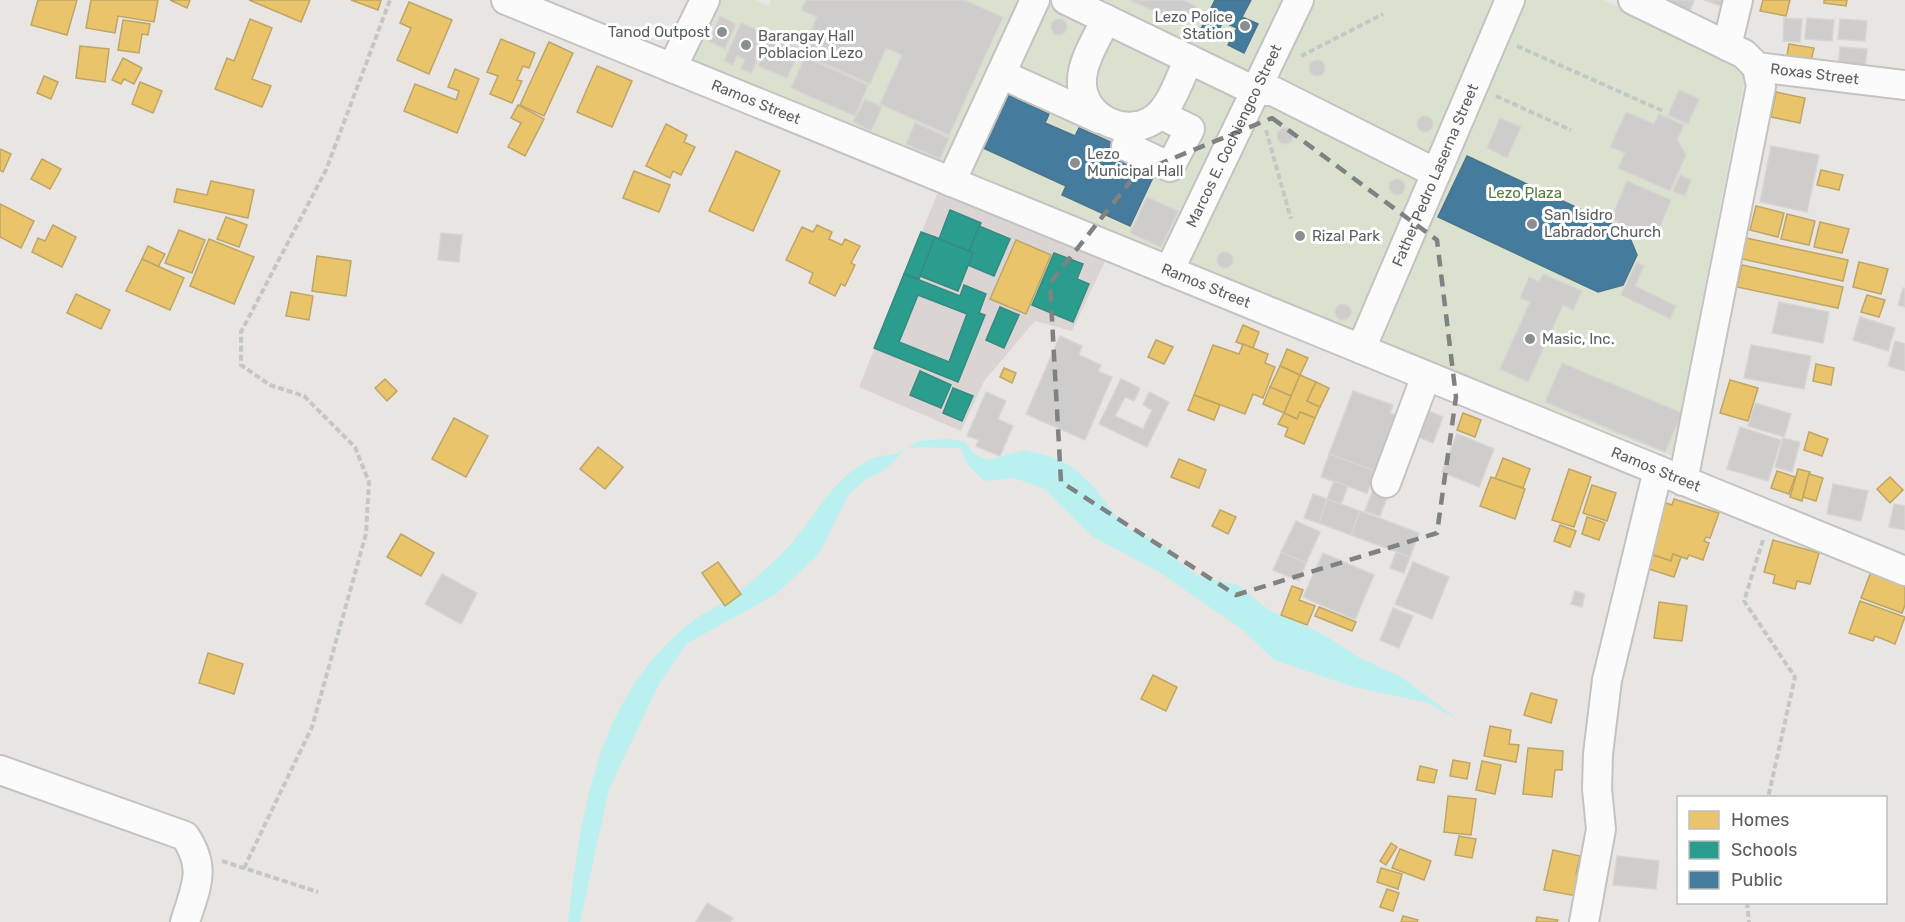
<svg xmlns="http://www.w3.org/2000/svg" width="1905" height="922" font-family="Rubik,sans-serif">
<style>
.education{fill:#dad4d3}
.green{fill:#dae2cf}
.water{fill:#baf0f0}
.homes{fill:#e9c46a;stroke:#bea667;stroke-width:1.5}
.schools{fill:#2a9d8f;stroke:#388a81;stroke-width:1.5;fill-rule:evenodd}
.public{fill:#457b9d;stroke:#4b738b;stroke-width:1.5}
.building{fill:#cfcccc;stroke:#d7d4d2;stroke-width:1.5}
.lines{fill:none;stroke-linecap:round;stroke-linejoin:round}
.minor-casing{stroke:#c3c3c2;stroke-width:32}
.path{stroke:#c4c8c5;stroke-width:4;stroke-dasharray:6 3;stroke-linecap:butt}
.minor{stroke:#fcfbfb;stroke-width:28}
.marked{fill:none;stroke:#7e8282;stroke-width:4.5;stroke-dasharray:12 8;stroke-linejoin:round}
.poi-dot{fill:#8b8e8e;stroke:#fff;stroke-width:2}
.labels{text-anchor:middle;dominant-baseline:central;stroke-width:6;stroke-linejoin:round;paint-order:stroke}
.poi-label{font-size:15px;fill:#595f60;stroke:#fff;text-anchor:start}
.street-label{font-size:15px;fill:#595f60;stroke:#fff}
.park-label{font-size:15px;fill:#547c3c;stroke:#fff}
</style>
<rect width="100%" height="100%" fill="#e9e5e3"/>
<polygon class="education" points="938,192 1106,259 1072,331 1035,321 984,381 961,431 859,387"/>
<polygon class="green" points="716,0 756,0 769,6 771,0 1604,0 1747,67 1672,456 1346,330 686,56"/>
<path class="water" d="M949 439 965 442 975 455 989 460 1024 450 1052 457 1071 466 1094 487 1124 527 1163 545 1174 558 1198 576 1238 585 1269 610 1324 635 1358 657 1401 677 1459 720 1428 703 1354 687 1274 660 1243 630 1156 570 1093 537 1043 488 1014 478 984 481 967 464 961 448 907 447 885 470 868 478 849 494 819 554 776 594 686 644 659 684 609 789 580 922H568C581 810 597 694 694 620 705 612 718 606 729 599 749 585 767 568 784 551 815 520 829 480 871 459 879 455 889 456 897 453 904 451 910 445 917 442 927 439 939 440 949 439Z"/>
<g class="homes">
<polygon points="38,0 77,0 67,35 31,25"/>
<polygon points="91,0 158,0 154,22 118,16 115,33 86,28"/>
<polygon points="170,0 190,0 187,8"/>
<polygon points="249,0 310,0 301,22"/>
<polygon points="351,0 381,0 378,10"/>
<polygon points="1763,0 1790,0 1786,16 1760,11"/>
<polygon points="1824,0 1847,0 1846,6 1824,3"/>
<polygon points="409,2 452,20 429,74 397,60 411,28 400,23"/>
<polygon points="250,19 272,28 252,79 271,86 262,107 215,89 227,58 234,61"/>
<polygon points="123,20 150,24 148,35 142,34 139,53 118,50"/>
<polygon points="501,39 535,53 529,68 523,66 517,80 522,81 512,103 490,94 498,76 487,72"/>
<polygon points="549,42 573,53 544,116 520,105"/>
<polygon points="1789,44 1814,48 1810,66 1786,61"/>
<polygon points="80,46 109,49 105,82 76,78"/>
<polygon points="123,58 142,68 134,84 124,79 121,84 112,80"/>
<polygon points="597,66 632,81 612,127 577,112"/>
<polygon points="455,69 479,79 457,133 404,111 415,84 456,100 459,91 448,87"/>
<polygon points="44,76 58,82 51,99 37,93"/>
<polygon points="140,82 162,91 153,113 132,104"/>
<polygon points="1776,92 1805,98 1800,123 1771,117"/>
<polygon points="518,105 544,119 525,156 508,147 521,123 511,118"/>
<polygon points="666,124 687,135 684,142 695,147 681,175 673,171 670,178 646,166"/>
<polygon points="0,149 11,154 3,172 0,170"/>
<polygon points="736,151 780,171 753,231 709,211"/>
<polygon points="42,159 61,169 50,189 31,179"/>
<polygon points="1821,170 1843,175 1839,190 1817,185"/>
<polygon points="634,171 670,185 659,212 623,198"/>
<polygon points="211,181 254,190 248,218 174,202 177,189 207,195"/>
<polygon points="0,204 34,221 21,248 0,237"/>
<polygon points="1756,206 1784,213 1778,237 1750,230"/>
<polygon points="1787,214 1815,221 1809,245 1781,239"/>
<polygon points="226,217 247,225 239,247 217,239"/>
<polygon points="1820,222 1849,229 1842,253 1814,247"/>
<polygon points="53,225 76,237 62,267 32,252 38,238 45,241"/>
<polygon points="817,225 832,232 829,239 842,245 845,239 860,246 851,263 855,265 845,286 841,284 835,296 809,283 813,273 786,260 802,227 813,232"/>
<polygon points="179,230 205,240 192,273 165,263"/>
<polygon points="1746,238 1848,260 1843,281 1742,259"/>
<polygon points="209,239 254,257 234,304 190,286"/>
<polygon points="1016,240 1051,255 1026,314 990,299"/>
<polygon points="148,246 165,254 158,267 142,259"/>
<polygon points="317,256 351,261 346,296 312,291"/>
<polygon points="142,259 184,278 170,310 126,291"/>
<polygon points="1859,262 1888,269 1881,294 1853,287"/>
<polygon points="1742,265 1843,287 1838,308 1737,287"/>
<polygon points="291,292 313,296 309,320 286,316"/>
<polygon points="76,294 110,310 101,329 67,313"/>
<polygon points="1867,295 1885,300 1879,317 1861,312"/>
<polygon points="1243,325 1259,332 1253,348 1236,342"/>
<polygon points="1156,340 1173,347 1164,364 1148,357"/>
<polygon points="1243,344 1268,354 1265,363 1275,367 1263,398 1253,394 1245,414 1194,395 1213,345 1239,354"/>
<polygon points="1287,349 1308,358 1300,375 1280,366"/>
<polygon points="1816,364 1834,368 1831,385 1813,381"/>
<polygon points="1280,366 1300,375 1291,396 1270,387"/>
<polygon points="1004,368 1016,373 1012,383 1000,377"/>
<polygon points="1300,375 1316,382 1307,401 1320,407 1315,418 1300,412 1297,419 1284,413"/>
<polygon points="385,379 397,391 387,401 375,388"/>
<polygon points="1730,380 1758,388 1748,421 1720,413"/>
<polygon points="1316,382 1329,388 1320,407 1307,401"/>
<polygon points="1270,387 1291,396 1284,413 1263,404"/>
<polygon points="1194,395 1220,405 1214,420 1188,410"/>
<polygon points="1300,412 1315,418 1304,444 1285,436 1288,428 1278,424 1284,413 1297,419"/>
<polygon points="1463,413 1481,420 1475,437 1457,430"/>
<polygon points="454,418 488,436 466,477 432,459"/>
<polygon points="1809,432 1828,439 1822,456 1804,450"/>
<polygon points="598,447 623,467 605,489 580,469"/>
<polygon points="1503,458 1530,469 1523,488 1495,479"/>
<polygon points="1179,459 1206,470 1199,488 1171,477"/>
<polygon points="1569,469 1591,477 1574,527 1552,520"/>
<polygon points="1798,469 1810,472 1802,501 1790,497"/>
<polygon points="1777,471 1795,477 1789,494 1771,488"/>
<polygon points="1809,474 1823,478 1816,501 1803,497"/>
<polygon points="1491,477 1525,489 1515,519 1480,506"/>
<polygon points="1890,477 1903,490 1890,503 1877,489"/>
<polygon points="1592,485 1616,493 1607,521 1583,513"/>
<polygon points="1674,499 1719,513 1710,538 1706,537 1704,541 1709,543 1703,560 1689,555 1687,559 1673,554 1671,561 1650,554 1660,501 1672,505"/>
<polygon points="1220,510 1236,517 1228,534 1212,526"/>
<polygon points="1587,517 1605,523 1599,540 1582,534"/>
<polygon points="1560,525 1576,531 1570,547 1554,541"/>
<polygon points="401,534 434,553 421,576 387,557"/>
<polygon points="1773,540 1819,553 1810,584 1797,581 1795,589 1773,583 1775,575 1764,572"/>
<polygon points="1650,554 1671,561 1673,554 1681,557 1674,577 1639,566"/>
<polygon points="718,562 741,594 725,606 702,573"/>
<polygon points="1872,569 1905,581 1905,605 1902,613 1861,598"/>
<polygon points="1292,586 1303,590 1299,600 1315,606 1307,625 1281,615"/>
<polygon points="1860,601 1905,617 1895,644 1875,636 1873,641 1849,633"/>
<polygon points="1659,602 1687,606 1682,641 1654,638"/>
<polygon points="1319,607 1356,622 1352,631 1315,616"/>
<polygon points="208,653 243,664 234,694 199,683"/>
<polygon points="1153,675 1177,687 1166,711 1141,699"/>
<polygon points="1531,693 1557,700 1551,723 1524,715"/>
<polygon points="1490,726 1511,730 1509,744 1519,745 1516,762 1484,756"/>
<polygon points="1528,748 1563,751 1562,770 1555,770 1552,797 1523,794"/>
<polygon points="1453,760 1470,763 1467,779 1450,776"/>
<polygon points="1482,761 1501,765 1495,794 1476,790"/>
<polygon points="1420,766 1437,770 1434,783 1417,780"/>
<polygon points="1448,796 1476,799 1471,835 1444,832"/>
<polygon points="1459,836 1476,839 1472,858 1455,855"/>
<polygon points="1391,843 1397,847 1386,865 1380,861"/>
<polygon points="1400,849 1431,861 1424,880 1392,868"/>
<polygon points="1553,850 1580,856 1576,874 1581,875 1576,896 1544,890"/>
<polygon points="1381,868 1402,874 1398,889 1377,882"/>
<polygon points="1387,889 1399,893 1393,911 1380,907"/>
<polygon points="1403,916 1418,920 1417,922 1401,922"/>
<polygon points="1537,917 1558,920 1557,922 1536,922"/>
</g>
<g class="schools">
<polygon points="950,210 981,223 969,251 939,239"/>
<polygon points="979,226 1010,239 994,276 968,265 973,253 969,251"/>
<polygon points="921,232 935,237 919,279 904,274"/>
<polygon points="935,237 973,253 958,291 920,276"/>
<polygon points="1054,253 1083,264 1077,279 1089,284 1073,322 1032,305"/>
<path d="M904 274 960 296 964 285 986 294 979 313 985 315 958 382 874 348ZM918 295 967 314 949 362 899 342Z"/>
<polygon points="1000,307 1019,315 1004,348 986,340"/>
<polygon points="920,371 951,385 941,408 910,395"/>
<polygon points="953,388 973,396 962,421 943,413"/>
</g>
<g class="public">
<polygon points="1215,0 1251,0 1242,17 1258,24 1244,53 1228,45 1237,28 1223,22 1214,39 1200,31"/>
<polygon points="1008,95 1049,114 1045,123 1075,136 1079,128 1117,145 1113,154 1155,173 1130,226 1062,195 1066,186 983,148"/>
<polygon points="1467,156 1627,231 1637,255 1623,285 1598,292 1438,217"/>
</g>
<g class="building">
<polygon points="806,0 964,0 1003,17 949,135 880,104 902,55 886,48 870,84 801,53 817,17 801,10"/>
<polygon points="1130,0 1183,0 1196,6 1186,27 1153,13 1154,11"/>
<polygon points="1662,0 1693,0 1694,1 1689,13"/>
<polygon points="1704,0 1724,0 1722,6"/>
<polygon points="720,16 736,24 725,49 709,41"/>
<polygon points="1784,18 1802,19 1800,42 1783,41"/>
<polygon points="1807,18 1834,20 1832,41 1805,39"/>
<polygon points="1840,19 1867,21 1865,41 1838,39"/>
<circle cx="1059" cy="27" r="8"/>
<polygon points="741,23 766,34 752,73 741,69 745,60 737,56 733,65 724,61"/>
<polygon points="771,36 800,49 787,78 758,66"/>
<polygon points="1840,47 1867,49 1865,70 1838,68"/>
<polygon points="805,57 868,85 855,116 791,88"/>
<circle cx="1317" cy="68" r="8"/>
<polygon points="1679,90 1699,99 1688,124 1668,115"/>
<polygon points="865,99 882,107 871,131 853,122"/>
<polygon points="1626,112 1654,124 1659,114 1684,125 1677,139 1686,155 1670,191 1618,168 1625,153 1610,147"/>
<circle cx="1425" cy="124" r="8"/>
<polygon points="1500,118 1521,127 1507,158 1487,148"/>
<polygon points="915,123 949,138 940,159 906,144"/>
<circle cx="1285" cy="136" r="8"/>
<polygon points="1771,146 1819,155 1807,212 1760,202"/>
<polygon points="1680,175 1691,180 1685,196 1673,191"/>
<circle cx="1397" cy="187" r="8"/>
<polygon points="1627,181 1671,200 1655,238 1611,219"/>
<polygon points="1147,197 1178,211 1161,247 1130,233"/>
<polygon points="441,233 462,235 459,262 438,260"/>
<circle cx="1225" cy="260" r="8"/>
<polygon points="1637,262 1644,266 1635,286 1676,306 1670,319 1621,295"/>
<polygon points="1543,274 1582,291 1573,310 1563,305 1528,382 1500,369 1530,302 1520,298 1529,277 1539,282"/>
<polygon points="1903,288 1905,289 1905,307 1898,305"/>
<polygon points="1779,302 1829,312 1823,343 1772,333"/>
<circle cx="1343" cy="312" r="8"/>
<polygon points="1860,317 1895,328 1888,351 1853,340"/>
<polygon points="1060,336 1082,346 1079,355 1101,365 1098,371 1112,377 1085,440 1026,414"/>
<polygon points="1895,341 1905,344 1905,371 1888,366"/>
<polygon points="1751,345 1811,356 1804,389 1744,378"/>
<polygon points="1562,363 1682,413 1665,452 1545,402"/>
<polygon points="1121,379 1140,388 1134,401 1125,397 1115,416 1143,429 1152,410 1143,405 1149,392 1169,402 1147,447 1099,424"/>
<polygon points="1353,391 1393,405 1390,413 1401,417 1380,473 1329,454"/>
<polygon points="986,392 1006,401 998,419 1013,426 1000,456 976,446 979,440 967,436"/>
<polygon points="1755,403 1791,414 1784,437 1748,426"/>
<polygon points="1426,410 1443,417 1433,443 1416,436"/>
<polygon points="1740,427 1781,440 1768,481 1727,469"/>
<polygon points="1457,434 1494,449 1479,487 1442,472"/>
<polygon points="1783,438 1800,442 1792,472 1775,467"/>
<polygon points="1329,454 1376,471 1367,493 1321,477"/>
<polygon points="1334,481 1348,486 1341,504 1327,499"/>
<polygon points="1833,484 1868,491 1861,521 1827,514"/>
<polygon points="1374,487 1389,493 1380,516 1365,511"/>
<polygon points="1313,494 1327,499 1319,523 1304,518"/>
<polygon points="1327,499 1360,511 1351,535 1319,523"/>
<polygon points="1894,504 1905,506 1905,530 1889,527"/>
<polygon points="1360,511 1419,533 1410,557 1351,535"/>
<polygon points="1296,521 1320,532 1306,563 1281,552"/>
<polygon points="1281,552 1306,563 1299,581 1273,570"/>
<polygon points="1396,552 1410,557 1404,573 1390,568"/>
<polygon points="1323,553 1374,575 1355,620 1303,597"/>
<polygon points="1413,562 1449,577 1432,619 1395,604"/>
<polygon points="442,574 477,593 461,624 425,604"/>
<polygon points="1575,591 1585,594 1582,607 1571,604"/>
<polygon points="1393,608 1413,616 1399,648 1380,640"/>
<polygon points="1617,856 1659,861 1656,889 1613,885"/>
<polygon points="707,903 733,918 730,922 696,922"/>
</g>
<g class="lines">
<g class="minor-casing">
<g id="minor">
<path id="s1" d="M506 0 1905 571"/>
<polyline points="1066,0 1255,91 1273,91 1436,173"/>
<path id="s2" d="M1633 0 1744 54 1757 67 1905 85"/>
<path d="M1106 19C1098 37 1083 59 1082 79 1079 118 1129 142 1158 116 1173 102 1180 77 1189 59"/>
<polyline points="1727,46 1738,0"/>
<polyline points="672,68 705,0"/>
<polyline points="1001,74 1100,119"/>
<polyline points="1135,126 1126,146 1170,167 1190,129 1160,114"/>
<polyline points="951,182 1035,0"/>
<path id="s3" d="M1169 271 1299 0"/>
<path id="s4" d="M1361 349 1510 0"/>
<polyline points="1683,481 1761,86 1757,67"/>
<polyline points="1386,483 1426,376"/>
<path d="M0 770 185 836C207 869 196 886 185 922"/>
<polyline points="1584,922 1601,829 1597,789 1598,754 1607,680 1658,470"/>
</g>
</g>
<g class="path">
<polyline points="1517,46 1663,111"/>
<polyline points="1301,56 1383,14"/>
<polyline points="1496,96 1571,130"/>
<polyline points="1266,130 1291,219"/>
<polyline points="1763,540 1744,601 1795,677 1768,798"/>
<polyline points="222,861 318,892"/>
<polyline points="244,868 312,727 366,534 369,482 355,447 304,396 270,385 241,365 241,332 326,170 390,0"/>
<polyline points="1747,902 1749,922"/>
</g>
<use href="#minor" class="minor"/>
</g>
<path class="marked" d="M1272 118 1437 240 1456 397 1437 533 1236 595 1061 482 1050 283 1137 173Z"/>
<g class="poi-dot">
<circle cx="1245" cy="26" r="6"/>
<circle cx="722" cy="32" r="6"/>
<circle cx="746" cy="45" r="6"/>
<circle cx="1075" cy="163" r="6"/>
<circle cx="1532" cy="224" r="6"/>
<circle cx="1300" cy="236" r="6"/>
<circle cx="1530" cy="339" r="6"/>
</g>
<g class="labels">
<g class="poi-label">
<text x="1233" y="17" text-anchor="end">Lezo Police<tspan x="1233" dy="17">Station</tspan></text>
<text x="710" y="32" text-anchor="end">Tanod Outpost</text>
<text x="758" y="36">Barangay Hall<tspan x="758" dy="17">Poblacion Lezo</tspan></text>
<text x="1087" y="154">Lezo<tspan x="1087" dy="17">Municipal Hall</tspan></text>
<text x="1544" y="215">San Isidro<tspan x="1544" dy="17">Labrador Church</tspan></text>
<text x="1312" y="236">Rizal Park</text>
<text x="1542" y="339">Masic, Inc.</text>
</g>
<g class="street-label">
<text stroke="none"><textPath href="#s2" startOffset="200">Roxas Street</textPath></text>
<text stroke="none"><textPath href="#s1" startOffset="270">Ramos Street</textPath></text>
<text stroke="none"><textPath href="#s3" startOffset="150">Marcos E. Cochiengco Street</textPath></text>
<text stroke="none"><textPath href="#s4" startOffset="189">Father Pedro Laserna Street</textPath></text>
<text stroke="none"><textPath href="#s1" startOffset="756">Ramos Street</textPath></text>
<text stroke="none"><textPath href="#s1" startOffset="1242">Ramos Street</textPath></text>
</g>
<g class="park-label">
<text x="1525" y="193">Lezo Plaza</text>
</g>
</g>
<rect x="1677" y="796" width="210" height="108" fill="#ffffff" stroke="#bdbfbf" stroke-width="1.5"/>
<rect x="1689" y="811" width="30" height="18" fill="#e9c46a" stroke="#bdbfbf" stroke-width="1.5"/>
<text x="1731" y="826" font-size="18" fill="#595f60">Homes</text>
<rect x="1689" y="841" width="30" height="18" fill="#2a9d8f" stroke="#bdbfbf" stroke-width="1.5"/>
<text x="1731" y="856" font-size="18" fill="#595f60">Schools</text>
<rect x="1689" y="871" width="30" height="18" fill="#457b9d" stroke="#bdbfbf" stroke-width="1.5"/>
<text x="1731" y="886" font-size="18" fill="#595f60">Public</text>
</svg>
